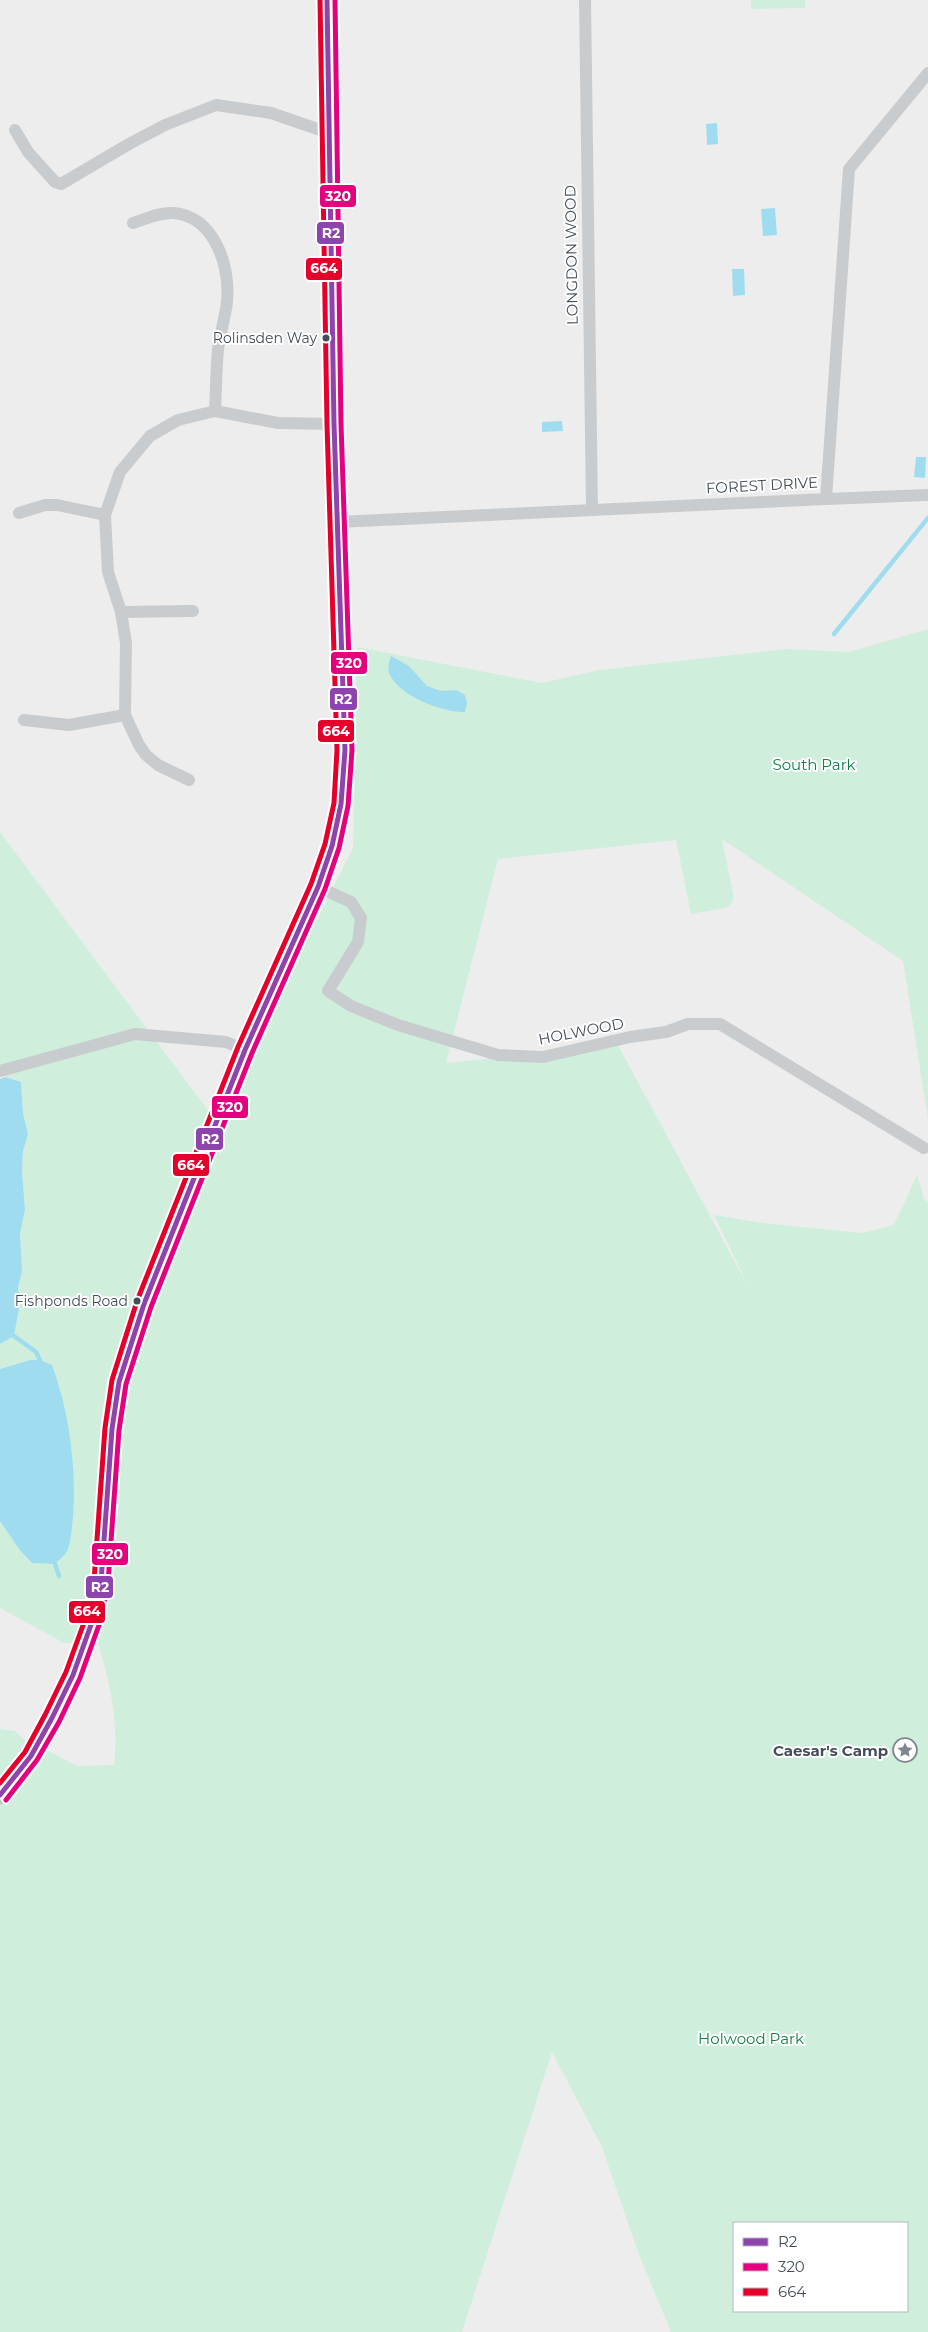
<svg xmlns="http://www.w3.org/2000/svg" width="928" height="2332" font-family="Montserrat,sans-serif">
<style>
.green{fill:#cfefdc;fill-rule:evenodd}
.water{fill:#a0dcf0}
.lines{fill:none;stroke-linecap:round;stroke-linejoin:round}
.stream{stroke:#a0dcf0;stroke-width:4.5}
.minor{stroke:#c9ccce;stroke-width:12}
.primary{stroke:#c4c8cc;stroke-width:19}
.bus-1-casing{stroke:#fff;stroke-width:9}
.bus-2-casing{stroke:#fff;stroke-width:9}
.bus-3-casing{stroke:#fff;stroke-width:9}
.bus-1{stroke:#8e44ad;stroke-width:5}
.bus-2{stroke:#e5007d;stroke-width:5}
.bus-3{stroke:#e4002b;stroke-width:5}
.bus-dot{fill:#434e5a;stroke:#fff;stroke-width:2}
.labels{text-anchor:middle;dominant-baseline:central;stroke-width:4;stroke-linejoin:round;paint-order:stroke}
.bus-label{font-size:14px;fill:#434e5a;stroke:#fff;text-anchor:end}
.street-label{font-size:15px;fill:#434e5a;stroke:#fff}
.park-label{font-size:15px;fill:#10804d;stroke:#fff}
.poi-label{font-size:15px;font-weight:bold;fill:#434e5a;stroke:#fff;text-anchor:end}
.line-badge{stroke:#fff;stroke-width:2}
.badge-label{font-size:14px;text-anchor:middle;font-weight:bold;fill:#fff}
</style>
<rect width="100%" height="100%" fill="#eeeded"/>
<g class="green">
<polygon points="751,0 805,0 805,8 751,9"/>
<path d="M928 629V1119L903 961 722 839 734 898 729 907 691 914 676 840 498 859 446 1063 618 1045 750 1290 714 1215 763 1223 861 1233 894 1225 917 1175 924 1199 928 1202V2332H671L638 2252 602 2147 552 2052 462 2332H0V1729L15 1731 29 1744 53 1753 77 1766 114 1765C119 1723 110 1683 98 1643H64L0 1608V1521L19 1549 74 1507 72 1463 59 1385 40 1360H30L0 1369V1344L14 1335 20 1303 18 1288 22 1271 20 1234 25 1209 22 1171 23 1151 28 1134 23 1113 21 1082 5 1077 0 1064V832L216 1121 353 848 357 647 542 683 599 670 787 649 849 652ZM734 2223H907V2311H734Z"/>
</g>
<g class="water">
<polygon points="717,123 718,144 707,145 706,124"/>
<polygon points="775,208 777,235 763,236 761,209"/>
<polygon points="732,269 744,269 745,295 733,296"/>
<polygon points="562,421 563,431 542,432 542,422"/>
<polygon points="916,457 926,457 925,478 914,477"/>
<path d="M391 656 409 666 427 686 441 691 456 690 465 695 467 703 465 712C443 713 400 696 390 675 387 669 389 662 391 656Z"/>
<polygon points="5,1077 21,1082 23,1113 28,1134 23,1151 22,1171 25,1209 20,1234 22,1271 18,1288 20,1303 14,1336 0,1344 0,1079"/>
<path d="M30 1360H40L52 1365C70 1413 78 1476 72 1527 71 1535 70 1547 66 1553 63 1557 58 1561 55 1564L32 1563 19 1549 0 1521V1369Z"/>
</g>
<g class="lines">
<g class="stream">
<polyline points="834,634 928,518"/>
<polyline points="14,1336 36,1352 40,1360"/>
<polyline points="55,1564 59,1576"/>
</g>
<g class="minor">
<polyline points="585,0 592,509"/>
<polyline points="15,130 28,152 55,182 61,184 129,144 165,125 216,105 271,113 329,133"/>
<path d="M133 223C146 219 160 212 174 213 215 217 230 266 227 302 225 318 220 334 218 350 216 371 216 391 215 411"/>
<polyline points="826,499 928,495"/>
<polyline points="19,513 45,505 57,505 105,515"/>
<polyline points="338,522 826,499 849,169 928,73"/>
<polyline points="121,612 193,611"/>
<polyline points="24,720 69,725 125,715"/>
<polyline points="189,780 158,765 146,755 139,745 125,715 126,643 121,612 108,572 105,515 120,472 150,436 178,420 215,411 278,423 334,424"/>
<polyline points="318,887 351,902 361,918 358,942 328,991 351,1006 398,1025 498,1055 543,1057 630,1037 666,1032 688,1024 720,1024 924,1148"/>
<polyline points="0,1071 135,1034 226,1042 245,1050"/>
</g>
<polyline class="primary" points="0,1795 31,1756 52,1718 73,1675 92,1622 101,1582 112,1429 119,1382 144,1304 245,1050 318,887 332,846 341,804 345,750 334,424 327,0"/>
<g class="bus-1-casing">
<polyline id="bus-1" points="0,1795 31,1756 52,1718 73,1675 92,1622 101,1582 112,1429 119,1382 144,1304 245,1050 318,887 332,846 341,804 345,750 334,424 327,0"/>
</g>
<g class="bus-2-casing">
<polyline id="bus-2" points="6,1800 37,1760 59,1722 80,1678 99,1625 108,1583 119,1430 126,1384 151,1307 252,1053 325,889 339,848 348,806 352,750 341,424 335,0"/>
</g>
<g class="bus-3-casing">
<polyline id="bus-3" points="0,1783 25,1752 45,1715 66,1672 85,1620 94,1581 105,1428 112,1380 137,1301 238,1047 311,884 325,844 334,803 337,750 327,424 320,0"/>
</g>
<use href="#bus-1" class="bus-1"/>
<use href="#bus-2" class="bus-2"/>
<use href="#bus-3" class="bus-3"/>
</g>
<defs>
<g id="sight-ring" transform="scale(1.25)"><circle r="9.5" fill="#fff" stroke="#7f868d" stroke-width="1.5"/><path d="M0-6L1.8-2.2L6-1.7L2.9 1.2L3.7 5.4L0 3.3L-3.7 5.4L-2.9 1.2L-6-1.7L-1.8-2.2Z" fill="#7f868d"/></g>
</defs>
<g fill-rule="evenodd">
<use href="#sight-ring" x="905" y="1750"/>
</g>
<g class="bus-dot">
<circle cx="326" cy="338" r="4.5"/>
<circle cx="137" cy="1301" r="4.5"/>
</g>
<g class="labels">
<g class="bus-label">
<text x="317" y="338">Rolinsden Way</text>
<text x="128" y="1301">Fishponds Road</text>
</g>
<g class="street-label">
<text transform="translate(571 255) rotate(-91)">LONGDON WOOD</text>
<text transform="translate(762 485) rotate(-3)">FOREST DRIVE</text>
<text transform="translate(581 1031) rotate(-11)">HOLWOOD</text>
</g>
<g class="park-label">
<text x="814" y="764">South Park</text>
<text x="751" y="2038">Holwood Park</text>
</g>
<g class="poi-label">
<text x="888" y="1750">Caesar's Camp</text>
</g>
</g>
<g class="line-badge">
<rect x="319" y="184" width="38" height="24" rx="5" fill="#e5007d"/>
<rect x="316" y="221" width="29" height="24" rx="5" fill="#8e44ad"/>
<rect x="305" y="257" width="38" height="24" rx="5" fill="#e4002b"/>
<rect x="330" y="651" width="38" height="24" rx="5" fill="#e5007d"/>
<rect x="329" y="687" width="29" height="24" rx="5" fill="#8e44ad"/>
<rect x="317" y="719" width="38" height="24" rx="5" fill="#e4002b"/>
<rect x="211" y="1095" width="38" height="24" rx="5" fill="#e5007d"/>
<rect x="195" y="1127" width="29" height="24" rx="5" fill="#8e44ad"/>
<rect x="172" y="1153" width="38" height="24" rx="5" fill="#e4002b"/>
<rect x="91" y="1542" width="38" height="24" rx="5" fill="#e5007d"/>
<rect x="85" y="1575" width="29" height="24" rx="5" fill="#8e44ad"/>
<rect x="68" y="1600" width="38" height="24" rx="5" fill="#e4002b"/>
</g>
<g class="badge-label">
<text x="338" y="201">320</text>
<text x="331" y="238">R2</text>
<text x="324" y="273">664</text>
<text x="349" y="668">320</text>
<text x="343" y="704">R2</text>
<text x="336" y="736">664</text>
<text x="230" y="1112">320</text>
<text x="210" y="1144">R2</text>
<text x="191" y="1170">664</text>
<text x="110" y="1559">320</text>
<text x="100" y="1592">R2</text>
<text x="87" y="1616">664</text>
</g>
<rect x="733" y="2222" width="175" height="90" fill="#ffffff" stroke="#b4b8bd"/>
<rect x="743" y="2238" width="25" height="8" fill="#8e44ad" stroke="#b4b8bd"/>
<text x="778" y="2247" font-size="15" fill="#434e5a">R2</text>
<rect x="743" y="2263" width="25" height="8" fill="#e5007d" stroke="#b4b8bd"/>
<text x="778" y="2272" font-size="15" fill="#434e5a">320</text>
<rect x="743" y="2288" width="25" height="8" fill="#e4002b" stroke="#b4b8bd"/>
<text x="778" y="2297" font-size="15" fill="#434e5a">664</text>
</svg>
